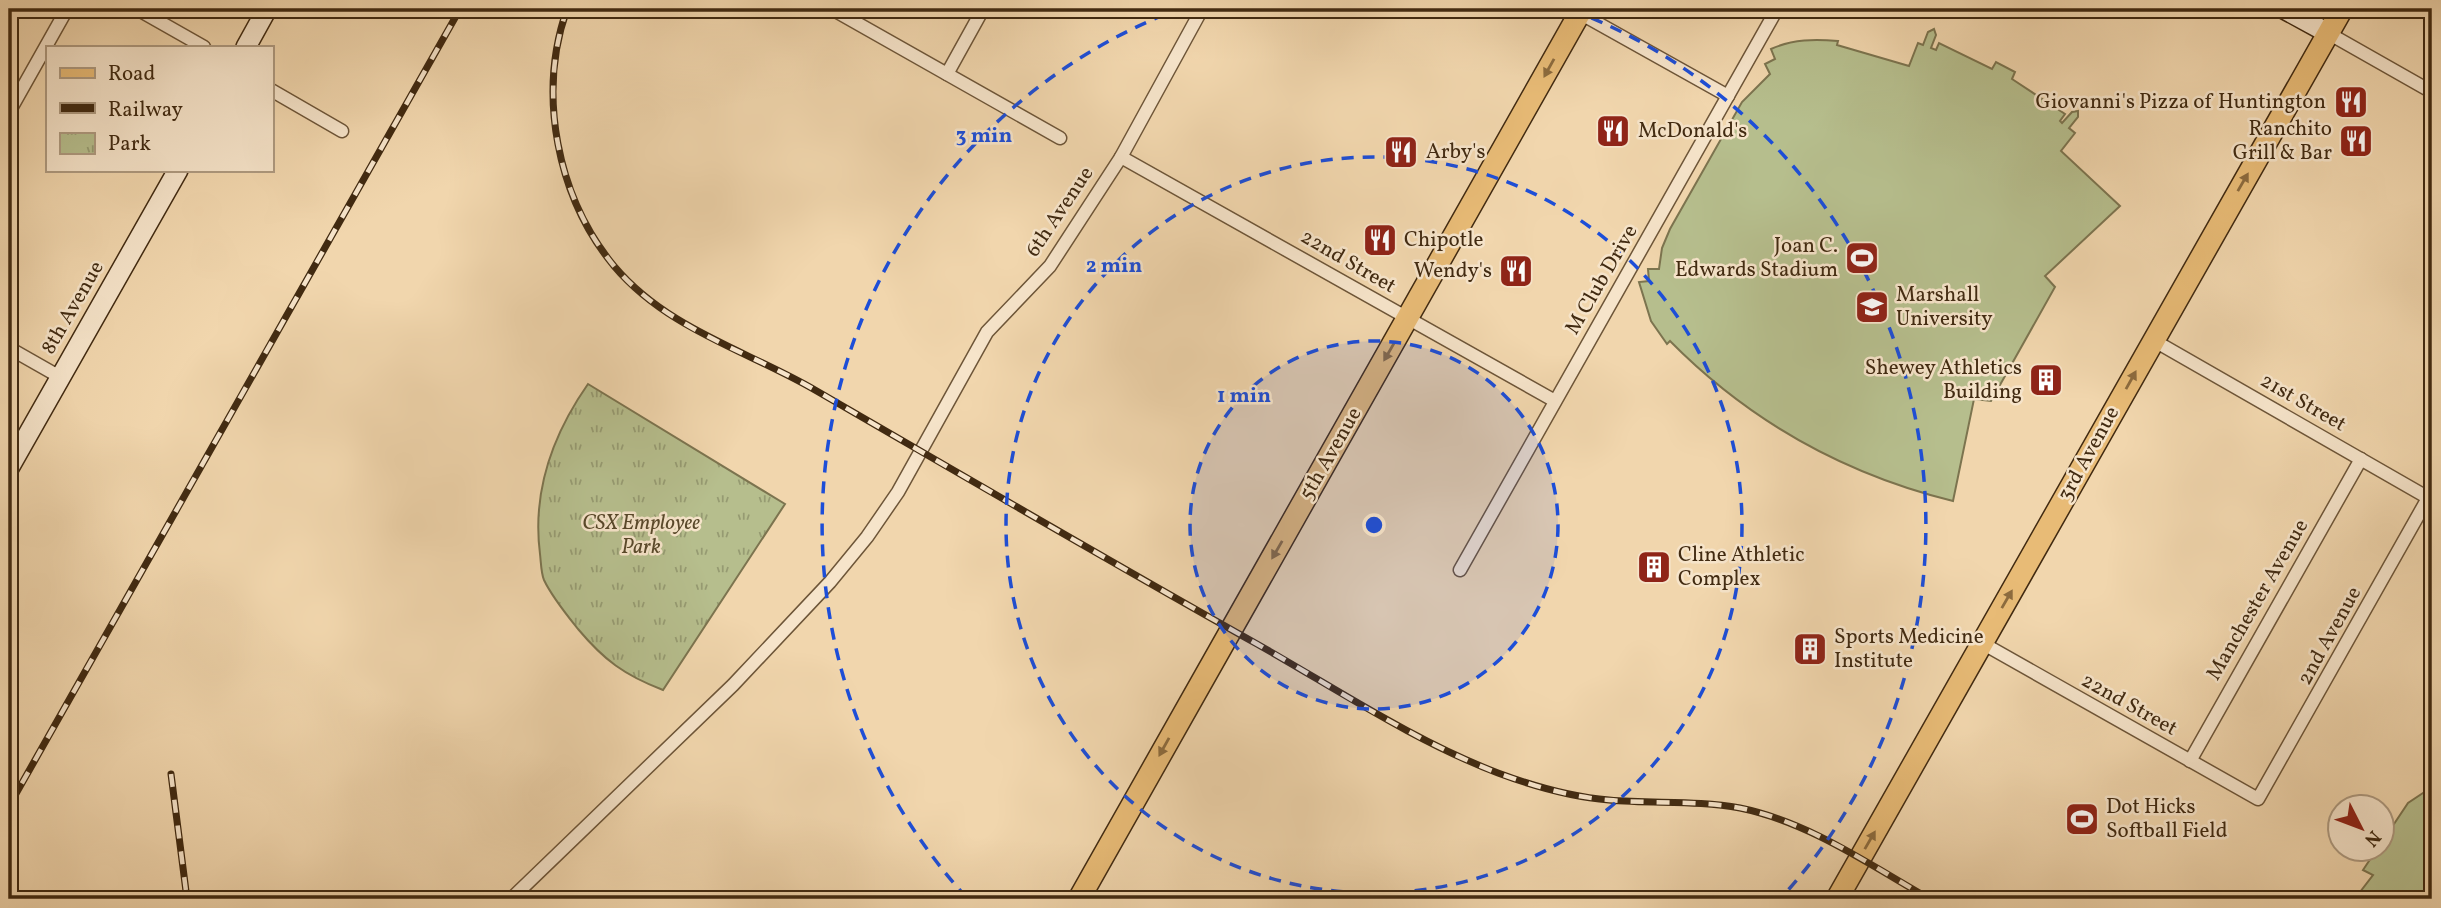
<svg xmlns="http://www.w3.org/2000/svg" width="2441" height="908" font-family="Vollkorn,serif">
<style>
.park{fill:url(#park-tufts);stroke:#7c744f;stroke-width:2}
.pitch{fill:#b6be8d;stroke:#7c744f;stroke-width:2}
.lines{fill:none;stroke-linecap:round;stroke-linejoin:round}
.minor-casing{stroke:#6d5538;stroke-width:15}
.secondary-casing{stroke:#412a11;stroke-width:22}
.primary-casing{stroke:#412a11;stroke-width:24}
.minor{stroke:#f6e4ca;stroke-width:12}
.secondary{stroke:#f6e4ca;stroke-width:19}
.primary{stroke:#e8bb76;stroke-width:21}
.rail-casing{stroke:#412a11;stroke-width:7}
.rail{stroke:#f6e4ca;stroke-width:4.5;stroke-dasharray:13;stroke-linecap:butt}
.oneway{fill:#8c6b3e}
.ring{fill:none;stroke:#1d4ed8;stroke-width:3.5;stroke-dasharray:12 9}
.labels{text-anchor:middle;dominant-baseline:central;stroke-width:5;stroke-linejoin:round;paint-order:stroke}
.poi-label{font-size:21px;fill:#412a11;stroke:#f6e4ca;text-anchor:start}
.street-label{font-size:21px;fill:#412a11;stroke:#f6e4ca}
.park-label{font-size:21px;font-style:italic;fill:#58482a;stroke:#f6e4ca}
.centre{fill:#1d4ed8;stroke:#f6e4ca;stroke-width:3.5}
.ring-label{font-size:21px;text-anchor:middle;font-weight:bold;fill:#1d4ed8;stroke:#f6e4ca;stroke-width:5;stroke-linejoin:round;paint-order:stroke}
</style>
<defs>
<pattern id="park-tufts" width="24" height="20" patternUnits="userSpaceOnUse" patternTransform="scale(1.75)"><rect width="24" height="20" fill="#b6be8d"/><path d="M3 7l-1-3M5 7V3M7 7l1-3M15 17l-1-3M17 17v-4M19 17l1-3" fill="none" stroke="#969b72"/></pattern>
</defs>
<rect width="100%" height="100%" fill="#f1d6ad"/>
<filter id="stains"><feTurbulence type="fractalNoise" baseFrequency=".00286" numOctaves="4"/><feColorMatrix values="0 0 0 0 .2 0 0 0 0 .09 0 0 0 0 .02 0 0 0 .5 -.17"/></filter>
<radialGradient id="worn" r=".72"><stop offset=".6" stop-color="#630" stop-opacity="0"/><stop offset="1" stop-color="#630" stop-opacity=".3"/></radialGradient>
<path class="park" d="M588 384 785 504 663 690C624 675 604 660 578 629 566 614 552 597 544 580 541 573 541 562 540 554 532 492 553 434 588 384Z"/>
<g class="pitch">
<path d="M1934 29 1936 35 1931 48 1936 50 1939 43 1992 69 1996 62 2015 72 2012 79 2065 114 2060 121 2062 123 2072 112 2078 111V117L2069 128 2075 133 2061 151 2120 206 2045 276 2055 287 1991 401 1974 399 1953 501C1844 474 1749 421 1670 341L1667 344 1651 321 1639 282 1649 281 1648 269H1659L1662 248 1670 229 1742 102 1770 74 1765 64 1775 59 1771 49C1793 39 1815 39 1838 41L1837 45 1909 66 1918 43 1923 45 1928 32Z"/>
<polygon points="2432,787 2432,899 2360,899 2360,892 2373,875 2363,870 2377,849 2382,848 2382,842 2408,803"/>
</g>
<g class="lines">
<g class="minor-casing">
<g id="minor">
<polyline points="137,9 204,47"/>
<polyline points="832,9 1060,138"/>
<polyline points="1576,11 1728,96"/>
<polyline points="2328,33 2432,92"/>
<polyline points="947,74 983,9"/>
<polyline points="271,90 342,131"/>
<polyline points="9,112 67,9"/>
<polyline points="1121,157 1555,401"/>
<polyline points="2153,340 2432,500"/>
<polyline points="9,348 60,377"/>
<polyline points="1460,570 1777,9"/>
<polyline points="1982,643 2258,799 2432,491"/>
<polyline points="2190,761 2361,459"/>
<polyline points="511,899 733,685 830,582 867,537 898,492 987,332 1050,266 1121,157 1202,9"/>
</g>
</g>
<g class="secondary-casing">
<g id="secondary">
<polyline points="2284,9 2328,33"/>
<polyline points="246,47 267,9"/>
<polyline points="9,468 178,170"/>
</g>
</g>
<g class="primary-casing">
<g id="primary">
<polyline points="1079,899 1582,9"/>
<polyline points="1837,899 2342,9"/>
</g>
</g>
<use href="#minor" class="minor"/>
<use href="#secondary" class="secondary"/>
<use href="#primary" class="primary"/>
<g class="rail-casing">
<g id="rail">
<path d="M567 9C537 94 557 197 614 266 667 329 746 350 815 390 962 475 1109 561 1257 644 1335 688 1414 741 1498 773 1533 786 1571 797 1609 800 1653 804 1697 800 1740 808 1809 822 1870 865 1930 899"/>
<polyline points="171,774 187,899"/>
<polyline points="9,806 460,9"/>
</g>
</g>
<use href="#rail" class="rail"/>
</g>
<defs><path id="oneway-solid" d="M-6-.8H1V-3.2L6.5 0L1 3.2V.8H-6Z" transform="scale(1.75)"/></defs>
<g class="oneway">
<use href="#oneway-solid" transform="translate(1549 68) rotate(119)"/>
<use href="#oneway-solid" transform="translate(2243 182) rotate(-60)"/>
<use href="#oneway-solid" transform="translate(1389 352) rotate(120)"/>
<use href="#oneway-solid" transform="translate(2131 380) rotate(-61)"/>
<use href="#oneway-solid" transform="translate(1277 550) rotate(120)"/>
<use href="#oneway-solid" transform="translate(2007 599) rotate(-60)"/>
<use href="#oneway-solid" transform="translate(1164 747) rotate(119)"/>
<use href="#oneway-solid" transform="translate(1870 840) rotate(-60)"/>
</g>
<circle cx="1374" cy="525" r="184" fill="#1d4ed8" fill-opacity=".12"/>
<g class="ring">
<circle cx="1374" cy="525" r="184"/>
<circle cx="1374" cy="525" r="368"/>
<path d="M967 898A552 552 0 0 1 1176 10M1572 10A552 552 0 0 1 1781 898"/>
</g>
<defs>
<g id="restaurant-square" transform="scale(1.75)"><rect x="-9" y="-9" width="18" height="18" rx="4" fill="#8f2418" stroke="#f6e4ca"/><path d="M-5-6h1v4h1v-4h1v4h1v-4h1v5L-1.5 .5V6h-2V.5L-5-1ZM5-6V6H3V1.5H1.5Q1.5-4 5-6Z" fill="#fff"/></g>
<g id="stadium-square" transform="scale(1.75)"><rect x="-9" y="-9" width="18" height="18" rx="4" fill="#8f2418" stroke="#f6e4ca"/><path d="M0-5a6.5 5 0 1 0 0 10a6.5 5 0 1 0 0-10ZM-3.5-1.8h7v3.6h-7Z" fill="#fff"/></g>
<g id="university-square" transform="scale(1.75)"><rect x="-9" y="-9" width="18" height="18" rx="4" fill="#8f2418" stroke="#f6e4ca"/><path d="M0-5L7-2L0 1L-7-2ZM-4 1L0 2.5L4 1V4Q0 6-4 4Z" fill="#fff"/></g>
<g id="building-square" transform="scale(1.75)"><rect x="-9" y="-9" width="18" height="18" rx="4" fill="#8f2418" stroke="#f6e4ca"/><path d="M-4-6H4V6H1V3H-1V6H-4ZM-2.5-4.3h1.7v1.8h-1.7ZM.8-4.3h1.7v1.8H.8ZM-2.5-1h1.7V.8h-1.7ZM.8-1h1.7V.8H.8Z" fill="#fff"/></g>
</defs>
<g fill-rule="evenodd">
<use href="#restaurant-square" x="2351" y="102"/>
<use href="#restaurant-square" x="1613" y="131"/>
<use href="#restaurant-square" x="2356" y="141"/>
<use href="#restaurant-square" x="1401" y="152"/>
<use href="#restaurant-square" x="1380" y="240"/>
<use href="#stadium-square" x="1862" y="258"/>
<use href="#restaurant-square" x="1516" y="271"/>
<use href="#university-square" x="1872" y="307"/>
<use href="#building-square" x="2046" y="380"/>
<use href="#building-square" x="1654" y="567"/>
<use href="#building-square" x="1810" y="649"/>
<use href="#stadium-square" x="2082" y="819"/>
</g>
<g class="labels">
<g class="poi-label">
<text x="2326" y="102" text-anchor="end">Giovanni's Pizza of Huntington</text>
<text x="2332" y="129" text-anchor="end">Ranchito<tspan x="2332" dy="24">Grill &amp; Bar</tspan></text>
<text x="1638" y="131">McDonald's</text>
<text x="1426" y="152">Arby's</text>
<text x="1404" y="240">Chipotle</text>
<text x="1838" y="246" text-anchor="end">Joan C.<tspan x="1838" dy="24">Edwards Stadium</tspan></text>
<text x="1492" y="271" text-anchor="end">Wendy's</text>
<text x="1896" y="295">Marshall<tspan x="1896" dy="24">University</tspan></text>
<text x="2022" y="368" text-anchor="end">Shewey Athletics<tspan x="2022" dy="24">Building</tspan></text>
<text x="1678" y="555">Cline Athletic<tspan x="1678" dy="24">Complex</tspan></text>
<text x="1834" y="637">Sports Medicine<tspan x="1834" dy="24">Institute</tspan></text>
<text x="2106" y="807">Dot Hicks<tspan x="2106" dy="24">Softball Field</tspan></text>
</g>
<g class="street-label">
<text transform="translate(1060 212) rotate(-56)">6th Avenue</text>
<text transform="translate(1348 262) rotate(30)">22nd Street</text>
<text transform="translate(1602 280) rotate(-60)">M Club Drive</text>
<text transform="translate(73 308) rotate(-60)">8th Avenue</text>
<text transform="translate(2303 403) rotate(30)">21st Street</text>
<text transform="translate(1331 454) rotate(-60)">5th Avenue</text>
<text transform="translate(2089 454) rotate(-61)">3rd Avenue</text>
<text transform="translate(2258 600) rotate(-60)">Manchester Avenue</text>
<text transform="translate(2330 636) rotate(-61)">2nd Avenue</text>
<text transform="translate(2129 705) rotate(29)">22nd Street</text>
</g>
<g class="park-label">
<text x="641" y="523">CSX Employee<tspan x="641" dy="24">Park</tspan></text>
</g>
</g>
<circle cx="1374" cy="525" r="10" class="centre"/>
<g class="ring-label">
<text x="984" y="142">3 min</text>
<text x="1114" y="272">2 min</text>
<text x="1244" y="402">1 min</text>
</g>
<rect width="2441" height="908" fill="none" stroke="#f1d6ad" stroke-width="35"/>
<rect x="10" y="10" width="2420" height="887" fill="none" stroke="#412a11" stroke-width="3.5"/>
<rect x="18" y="18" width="2406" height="873" fill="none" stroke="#412a11" stroke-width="2"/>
<rect x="46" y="46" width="228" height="126" fill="#f6e4ca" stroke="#ae9a80" stroke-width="2"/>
<rect x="60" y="68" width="35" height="10" fill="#e8bb76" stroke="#ae9a80" stroke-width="2"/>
<text x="108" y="80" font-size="21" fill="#412a11">Road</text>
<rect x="60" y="103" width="35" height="10" fill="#412a11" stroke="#ae9a80" stroke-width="2"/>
<text x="108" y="116" font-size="21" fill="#412a11">Railway</text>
<rect x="60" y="133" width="35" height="21" fill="url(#park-tufts)" stroke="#ae9a80" stroke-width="2"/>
<text x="108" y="150" font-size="21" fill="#412a11">Park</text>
<g transform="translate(2361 828) rotate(132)"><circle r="33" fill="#f6e4ca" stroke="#ae9a80" stroke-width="2"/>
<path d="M0-5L12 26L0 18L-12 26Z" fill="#8f2418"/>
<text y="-10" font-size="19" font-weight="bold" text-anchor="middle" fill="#412a11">N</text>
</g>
<rect width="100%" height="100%" filter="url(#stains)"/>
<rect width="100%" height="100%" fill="url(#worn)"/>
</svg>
